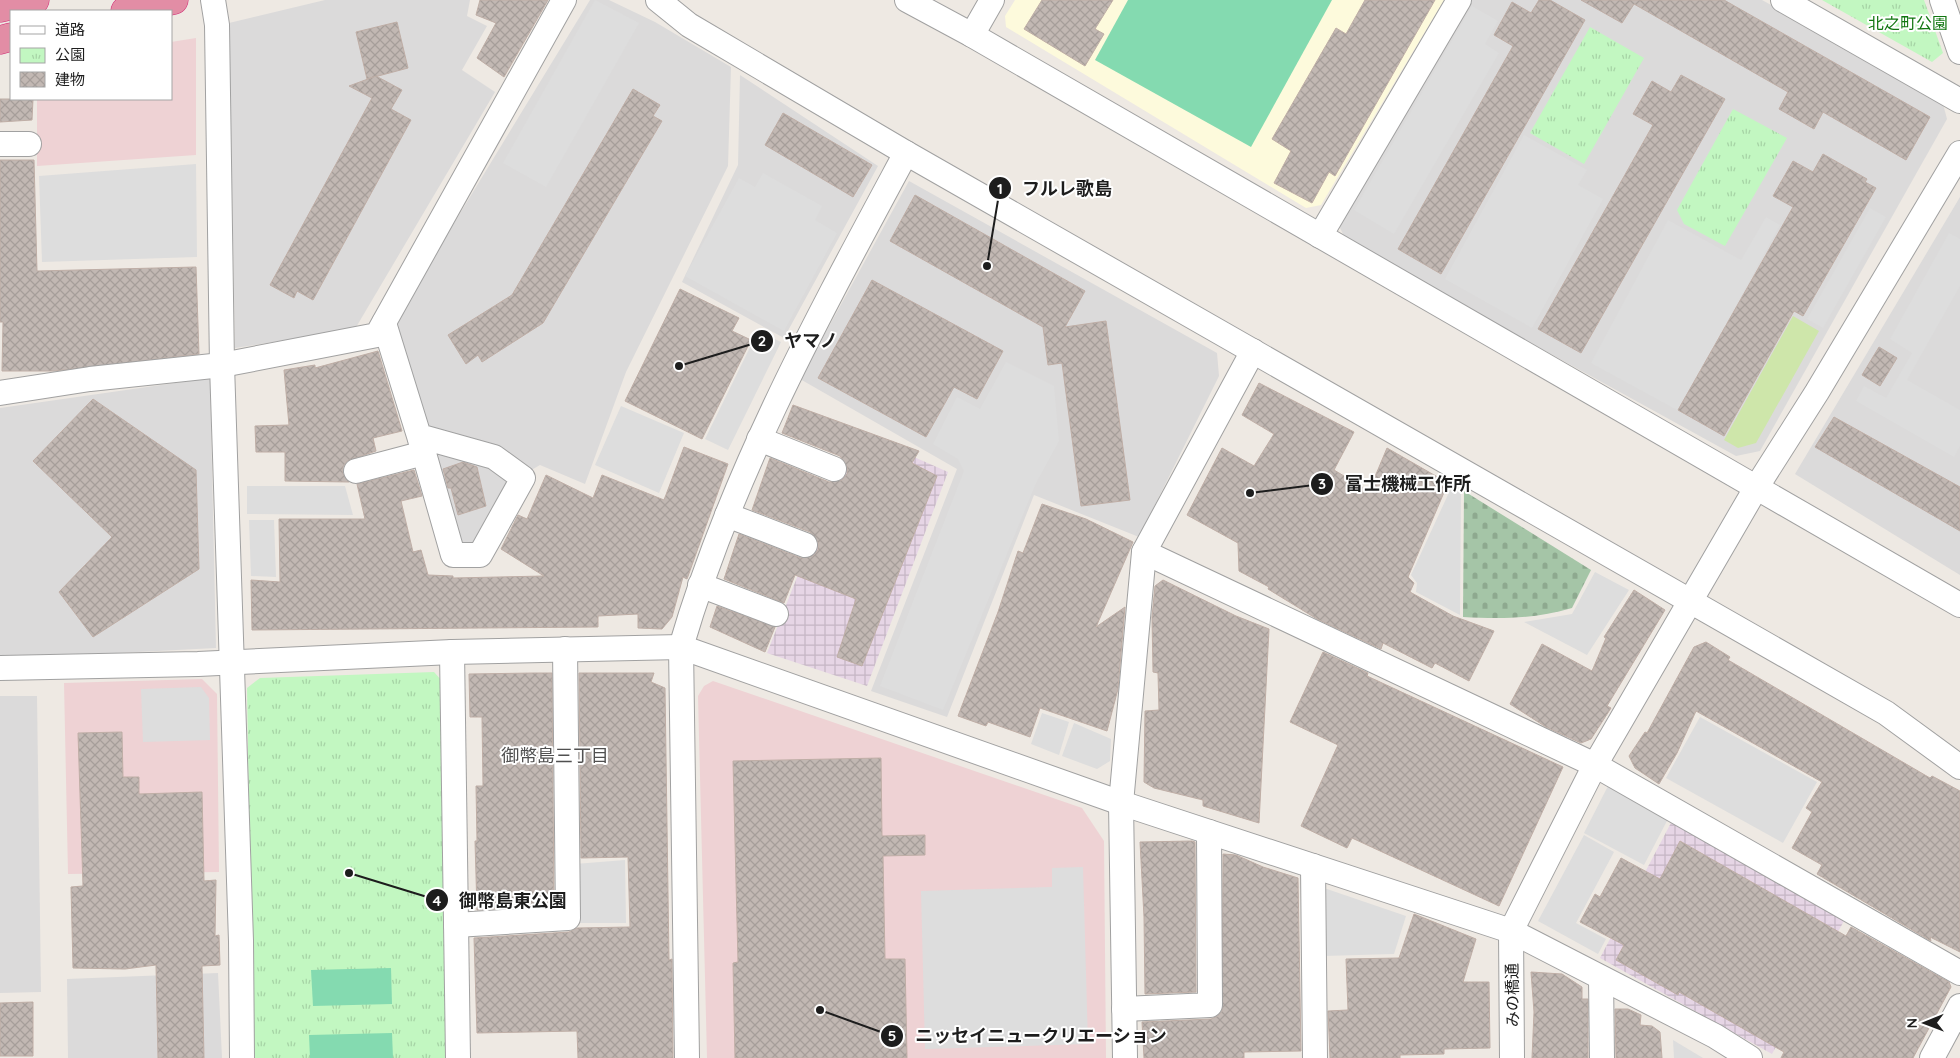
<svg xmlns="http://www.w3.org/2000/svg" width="1960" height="1058" font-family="Quicksand,'Noto Sans JP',sans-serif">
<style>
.residential{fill:#dbdada}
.commercial{fill:#eed2d4}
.industrial{fill:url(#industrial-grid)}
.education{fill:#fdfadc}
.cemetery{fill:url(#cemetery-stones)}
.park{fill:url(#park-tufts)}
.garden{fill:#cee6aa}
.pitch{fill:#84dab0}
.parking{fill:#ddd}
.building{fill:url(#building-cross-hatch);stroke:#bfaea6}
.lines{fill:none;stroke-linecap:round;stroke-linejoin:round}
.minor-casing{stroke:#a1a1a1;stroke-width:26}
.highway-casing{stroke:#d02b74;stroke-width:29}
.minor{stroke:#fff;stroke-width:24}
.highway{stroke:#e28da5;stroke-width:28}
.labels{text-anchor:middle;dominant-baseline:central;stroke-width:4;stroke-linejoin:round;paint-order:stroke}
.park-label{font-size:16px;fill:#117610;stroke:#fff}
.street-label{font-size:16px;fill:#1d1d1d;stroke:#fff}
.neighbourhood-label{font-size:18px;fill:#505050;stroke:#fff}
.leader{fill:none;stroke:#1d1d1d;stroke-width:2}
.callout-dot{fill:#1d1d1d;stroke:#fff;stroke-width:2}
.mark-label{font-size:15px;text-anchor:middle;font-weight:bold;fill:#fff}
.callout-label{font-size:18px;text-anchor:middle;font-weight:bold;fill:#1d1d1d;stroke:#fff;stroke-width:4;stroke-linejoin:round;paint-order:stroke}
</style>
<defs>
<pattern id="industrial-grid" width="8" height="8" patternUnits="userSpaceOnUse" patternTransform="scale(1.25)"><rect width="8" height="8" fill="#e6d5e5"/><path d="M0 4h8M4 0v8" fill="none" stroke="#c5b6c4"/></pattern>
<pattern id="cemetery-stones" width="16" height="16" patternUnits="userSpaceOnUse" patternTransform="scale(1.25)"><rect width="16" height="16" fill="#a5c5a7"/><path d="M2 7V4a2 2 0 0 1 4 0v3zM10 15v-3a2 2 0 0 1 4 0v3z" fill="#8ea98f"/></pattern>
<pattern id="park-tufts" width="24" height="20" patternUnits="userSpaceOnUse" patternTransform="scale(1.25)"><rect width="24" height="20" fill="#c2f7c1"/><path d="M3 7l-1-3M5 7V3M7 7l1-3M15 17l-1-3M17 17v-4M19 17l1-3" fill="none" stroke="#a6d3a5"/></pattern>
<pattern id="building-cross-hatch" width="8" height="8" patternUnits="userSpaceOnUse" patternTransform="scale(1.25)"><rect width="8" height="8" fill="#c2b8b3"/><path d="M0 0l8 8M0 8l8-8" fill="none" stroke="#a69e9a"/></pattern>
</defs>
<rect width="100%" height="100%" fill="#eee9e3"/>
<g class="residential">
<polygon points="325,0 470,0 467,16 487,26 462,70 495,92 355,329 235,348 229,23"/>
<polygon points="590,0 609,0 655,22 731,67 728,166 626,372 585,484 540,465 514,480 474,550 456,543 392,325"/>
<polygon points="1470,0 1762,0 1942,100 1947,119 1760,451 1736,456 1347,242 1338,224"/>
<polygon points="740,75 878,166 784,338 682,282 738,165"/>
<polygon points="909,181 1217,353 1219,376 1139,537 1034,495 947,717 871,691 957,469 800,379"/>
<polygon points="1960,197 1960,575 1795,474"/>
<polygon points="210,378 216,648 0,659 0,408"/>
<polygon points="0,696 37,696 41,992 0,993"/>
<polygon points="218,973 222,1058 68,1058 67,979"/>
</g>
<g class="commercial">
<polygon points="196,38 196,155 37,166 37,99 171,99 171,42"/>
<polygon points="202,679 217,694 219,872 68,874 64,683"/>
<polygon points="713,681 1082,808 1104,841 1106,1058 707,1058 698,696 704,686"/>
</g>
<g class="industrial">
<polygon points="855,431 948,472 867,686 767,653"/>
<polygon points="1673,819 1845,919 1772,1054 1600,958"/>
</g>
<polygon class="education" points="1015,0 1444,0 1321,205 1306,208 1006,27 1005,16"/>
<path class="cemetery" d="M1464 491 1591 570 1572 608C1535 619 1501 619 1463 617Z"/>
<g class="park">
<polygon points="1822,0 1924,0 1943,53 1932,62"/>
<polygon points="1590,27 1644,58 1584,164 1530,133"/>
<polygon points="1733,109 1787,138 1725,246 1684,224 1677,210"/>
<polygon points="434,672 443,682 452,1058 253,1058 247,688 260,678"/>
</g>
<polygon class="garden" points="1793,316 1819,331 1756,443 1738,448 1724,440"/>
<g class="pitch">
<polygon points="1128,0 1332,0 1251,147 1095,60"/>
<polygon points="391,968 392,1004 313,1006 311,970"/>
<polygon points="392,1033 393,1058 310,1058 309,1035"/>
</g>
<g class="parking">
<polygon points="595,0 639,23 546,187 503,163"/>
<polygon points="1472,6 1498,21 1485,44 1499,53 1394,234 1354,210"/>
<polygon points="1524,135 1587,170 1578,185 1603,199 1532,328 1445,279"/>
<polygon points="196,164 197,257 42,262 39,176"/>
<polygon points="763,173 822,206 815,220 837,233 784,331 685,276 739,178 755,187"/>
<polygon points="1870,208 1886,217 1823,328 1807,319"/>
<polygon points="1766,217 1780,225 1679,411 1591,363 1668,220 1741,260"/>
<polygon points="1949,233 1960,239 1960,286 1907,380 1960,410 1960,446 1954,457 1856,401 1864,386 1886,398 1912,353 1890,339"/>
<polygon points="758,331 781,342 728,450 705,439"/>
<polygon points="1006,362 1054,386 1059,441 1036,483 943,710 880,686 964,471 958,459 933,444 957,397 980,409"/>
<polygon points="621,406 684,433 659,493 595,465"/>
<polygon points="247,486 345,486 353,515 247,514"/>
<polygon points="1452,486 1461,490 1460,615 1416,592 1417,583 1411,575"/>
<polygon points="249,520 274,520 276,577 251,576"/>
<polygon points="1595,572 1629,590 1587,655 1524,622 1572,614"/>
<polygon points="201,687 209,698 210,740 143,742 141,689"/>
<polygon points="1042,713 1069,722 1059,755 1031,744"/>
<polygon points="1700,717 1817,782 1783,843 1666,778"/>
<polygon points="1074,723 1111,739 1110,761 1097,769 1062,756"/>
<polygon points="1608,786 1669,817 1644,865 1584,833"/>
<polygon points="1584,835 1614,852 1576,923 1606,939 1598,954 1538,921"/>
<polygon points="625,860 626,923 576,923 575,864"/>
<polygon points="1083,867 1088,1044 925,1049 921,891 1052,887 1052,868"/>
<polygon points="1324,888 1406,916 1394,954 1324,956"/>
<polygon points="1673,1040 1703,1058 1674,1058"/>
</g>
<g class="building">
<polygon points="480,0 548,0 504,77 477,58 496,23 476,15"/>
<polygon points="1042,0 1113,0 1095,29 1104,34 1085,66 1024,29"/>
<polygon points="1365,0 1435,0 1335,176 1329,172 1312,203 1274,183 1291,151 1272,139 1336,28 1346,34"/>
<polygon points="1539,0 1550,0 1585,20 1441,274 1398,249 1513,46 1494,35 1512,2 1531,13"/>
<polygon points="1581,0 1724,0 1930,117 1906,160 1823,112 1814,129 1779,109 1788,92 1634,4 1622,23"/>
<polygon points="397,22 408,68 367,79 356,32"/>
<polygon points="1681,75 1725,99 1581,353 1538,329 1653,125 1633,114 1652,81 1671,92"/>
<polygon points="376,76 402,90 391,109 411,120 313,300 297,291 294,298 270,285 372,98 349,86"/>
<polygon points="633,89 660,105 653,116 662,121 543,323 482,362 478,355 466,364 448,335 512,295"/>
<polygon points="0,99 33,99 32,120 0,122"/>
<polygon points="783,113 872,165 853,197 765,145"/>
<polygon points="1823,154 1867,179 1865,182 1876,188 1803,316 1794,311 1724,436 1678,410 1793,207 1773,196 1793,161 1813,172"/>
<polygon points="0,160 34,160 37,271 196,267 199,354 54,371 2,371 3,322 0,322"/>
<polygon points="915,195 1085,291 1065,327 1106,321 1130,500 1081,506 1062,363 1048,365 1043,327 890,241"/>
<polygon points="872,280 1003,351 977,399 954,387 926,437 818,378"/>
<polygon points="680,289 739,318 732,331 751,340 702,439 625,401"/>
<polygon points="1879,347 1897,358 1880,386 1862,375"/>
<polygon points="378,351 402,431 373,438 376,451 347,461 343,467 343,474 349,482 285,481 285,452 256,452 255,426 289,425 284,370 315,365 315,368"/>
<polygon points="1259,383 1354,432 1334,470 1369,491 1387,448 1448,483 1408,577 1414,583 1410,592 1453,616 1494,631 1469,681 1435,663 1432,668 1383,643 1381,649 1317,619 1268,589 1269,587 1239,571 1238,543 1187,515 1222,448 1254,466 1274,434 1242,415"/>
<polygon points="93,399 196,470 199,569 93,637 59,592 112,537 33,461"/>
<polygon points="793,405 919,451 912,463 937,476 862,666 837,657 856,599 795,575 784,603 724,579 739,534 801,558 813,556 818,550 818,542 810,532 752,510 770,458 829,482 842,480 847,474 847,467 840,456 782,433"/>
<polygon points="1834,417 1960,487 1960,531 1815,447"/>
<polygon points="684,447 728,464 687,579 683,577 672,617 662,629 638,628 638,614 598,616 598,627 252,630 251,580 280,582 279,519 365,519 357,484 414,470 422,496 401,501 413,552 421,550 428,575 453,576 453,578 544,576 501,549 518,515 527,519 546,475 593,498 602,475 664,500"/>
<polygon points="463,462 477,467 486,506 458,515 451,488 448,488 443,469"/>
<polygon points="1042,504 1086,519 1133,542 1096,627 1125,607 1118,689 1107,731 1040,708 1030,737 988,722 986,726 958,716 998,612 1018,551 1023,553"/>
<polygon points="1163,580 1236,616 1269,629 1259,823 1203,806 1203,800 1154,788 1144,782 1145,711 1159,710 1158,673 1153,672 1152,617 1155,586"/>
<polygon points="1634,590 1665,610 1607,706 1611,708 1591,739 1581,743 1546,727 1510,704 1542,644 1592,671 1606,638 1604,637"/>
<polygon points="717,606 775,627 765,652 710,627"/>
<polygon points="1706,642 1730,657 1728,660 1930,778 1932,776 1960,791 1960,952 1930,937 1931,941 1817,874 1822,865 1792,848 1812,812 1806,808 1822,782 1696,711 1677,753 1659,784 1635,768 1629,756 1645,732 1647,733 1694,647"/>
<polygon points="1323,652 1368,673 1367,676 1563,767 1499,906 1352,838 1347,848 1301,826 1338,745 1290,722"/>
<polygon points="534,673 552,673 554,905 477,910 475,841 477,841 476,786 483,786 482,717 470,717 469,674"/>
<polygon points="579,673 654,673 651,682 665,688 669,960 672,959 673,1058 578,1058 577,1031 477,1033 474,938 569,932 577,928 630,927 628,857 581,858"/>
<polygon points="122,732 123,777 139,777 139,794 202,792 204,881 216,880 215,936 219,935 220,965 202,966 204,1058 158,1058 156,965 125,969 73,968 71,887 83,886 78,733"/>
<polygon points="881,758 882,836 925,835 925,855 883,856 885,959 905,959 907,1058 735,1058 733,963 738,962 733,761"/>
<polygon points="1192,841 1195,842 1196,992 1145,994 1144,917 1140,842"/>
<polygon points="1680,841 1846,936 1851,927 1949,982 1951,987 1913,1058 1781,1058 1784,1052 1679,992 1678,995 1616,960 1624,945 1580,922 1595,894 1600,897 1621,858 1660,879"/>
<polygon points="1223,854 1236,855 1263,867 1298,878 1301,1051 1244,1052 1244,1058 1144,1058 1142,1022 1211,1019 1218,1016 1222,1011"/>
<polygon points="1414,914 1476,939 1463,982 1489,982 1490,1048 1444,1049 1444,1054 1400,1055 1400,1058 1330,1058 1328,1011 1348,1010 1346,959 1399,958"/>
<polygon points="1531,972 1562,974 1582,987 1582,999 1588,999 1588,1058 1532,1058 1534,1012"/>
<polygon points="33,1002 33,1056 0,1056 0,1003"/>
<polygon points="1615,1009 1628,1009 1641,1015 1640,1025 1652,1026 1660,1032 1662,1058 1616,1058"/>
</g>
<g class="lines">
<g class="minor-casing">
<g id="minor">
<polyline points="213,0 217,25 222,365 241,941 242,1058"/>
<polyline points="658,0 689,25 906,153 1886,713 1960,767"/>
<polyline points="907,0 972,35 1960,605"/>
<polyline points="1783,0 1960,101"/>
<polyline points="1942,0 1960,52"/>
<polyline points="972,35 992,0"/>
<polyline points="0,144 29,144"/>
<polyline points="1320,236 1459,0"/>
<polyline points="384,323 419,436 494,457 523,478 480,555 453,555 419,436"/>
<polyline points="0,393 90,379 222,365 377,335 564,0"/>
<polyline points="759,439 834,469"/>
<polyline points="356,471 424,453"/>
<polyline points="727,515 805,545"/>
<polyline points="1144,552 1595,765 1960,973"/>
<polyline points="700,585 776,614"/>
<polyline points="452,652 458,1058"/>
<polyline points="0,668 198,664 452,652 681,647 1121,803 1511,931 1715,1036 1750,1058"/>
<polyline points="1313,866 1315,1058"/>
<polyline points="456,925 568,918 565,649"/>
<polyline points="1601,978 1602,1058"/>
<polyline points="1124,1009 1210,1005 1209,832"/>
<path d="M687 1058 681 647C732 472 820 313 906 153"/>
<polyline points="1125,1058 1121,803 1144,552 1253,351"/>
<polyline points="1512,1058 1511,931 1595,765 1756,488 1817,392 1960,153"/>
<polyline points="1932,1058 1960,1006"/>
</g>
</g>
<g class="highway-casing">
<g id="highway">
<polyline points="0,8 35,0"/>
<polyline points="125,11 174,0"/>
<polyline points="0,40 11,37"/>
</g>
</g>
<use href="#minor" class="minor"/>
<use href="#highway" class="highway"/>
</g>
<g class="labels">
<g class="park-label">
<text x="1908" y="23">北之町公園</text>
</g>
<g class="street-label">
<text transform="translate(1512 995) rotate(-91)">みの橋通</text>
</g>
<g class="neighbourhood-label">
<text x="555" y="755">御幣島三丁目</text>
</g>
</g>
<path class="leader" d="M987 266L1000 188M679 366L762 341M1250 493L1322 484M349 873L437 900M820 1010L892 1036"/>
<g class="callout-dot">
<circle cx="987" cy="266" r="5"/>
<circle cx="679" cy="366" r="5"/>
<circle cx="1250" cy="493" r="5"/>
<circle cx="349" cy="873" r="5"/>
<circle cx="820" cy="1010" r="5"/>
<circle cx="1000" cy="188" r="12"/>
<circle cx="762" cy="341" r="12"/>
<circle cx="1322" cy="484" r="12"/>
<circle cx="437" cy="900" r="12"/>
<circle cx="892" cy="1036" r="12"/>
</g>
<g class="mark-label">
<text x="1000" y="194">1</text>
<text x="762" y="346">2</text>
<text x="1322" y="489">3</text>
<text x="437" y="906">4</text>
<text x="892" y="1041">5</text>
</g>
<g class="callout-label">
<text x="1067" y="195">フルレ歌島</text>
<text x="811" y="347">ヤマノ</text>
<text x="1408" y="490">富士機械工作所</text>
<text x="513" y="907">御幣島東公園</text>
<text x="1041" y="1042">ニッセイニュークリエーション</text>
</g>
<rect x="10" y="10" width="162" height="90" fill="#ffffff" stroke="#a5a5a5"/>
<rect x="20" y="26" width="25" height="8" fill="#ffffff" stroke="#a5a5a5"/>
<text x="55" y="35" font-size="15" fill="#1d1d1d">道路</text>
<rect x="20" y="48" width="25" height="15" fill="url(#park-tufts)" stroke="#a5a5a5"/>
<text x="55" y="60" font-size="15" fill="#1d1d1d">公園</text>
<rect x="20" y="72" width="25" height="15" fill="url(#building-cross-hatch)" stroke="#a5a5a5"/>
<text x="55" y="85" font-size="15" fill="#1d1d1d">建物</text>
<g transform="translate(1925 1023) rotate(269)" stroke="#ffffff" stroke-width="4" paint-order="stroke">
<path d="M0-4L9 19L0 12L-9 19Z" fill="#1d1d1d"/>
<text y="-8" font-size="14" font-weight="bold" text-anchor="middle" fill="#1d1d1d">N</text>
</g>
</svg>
